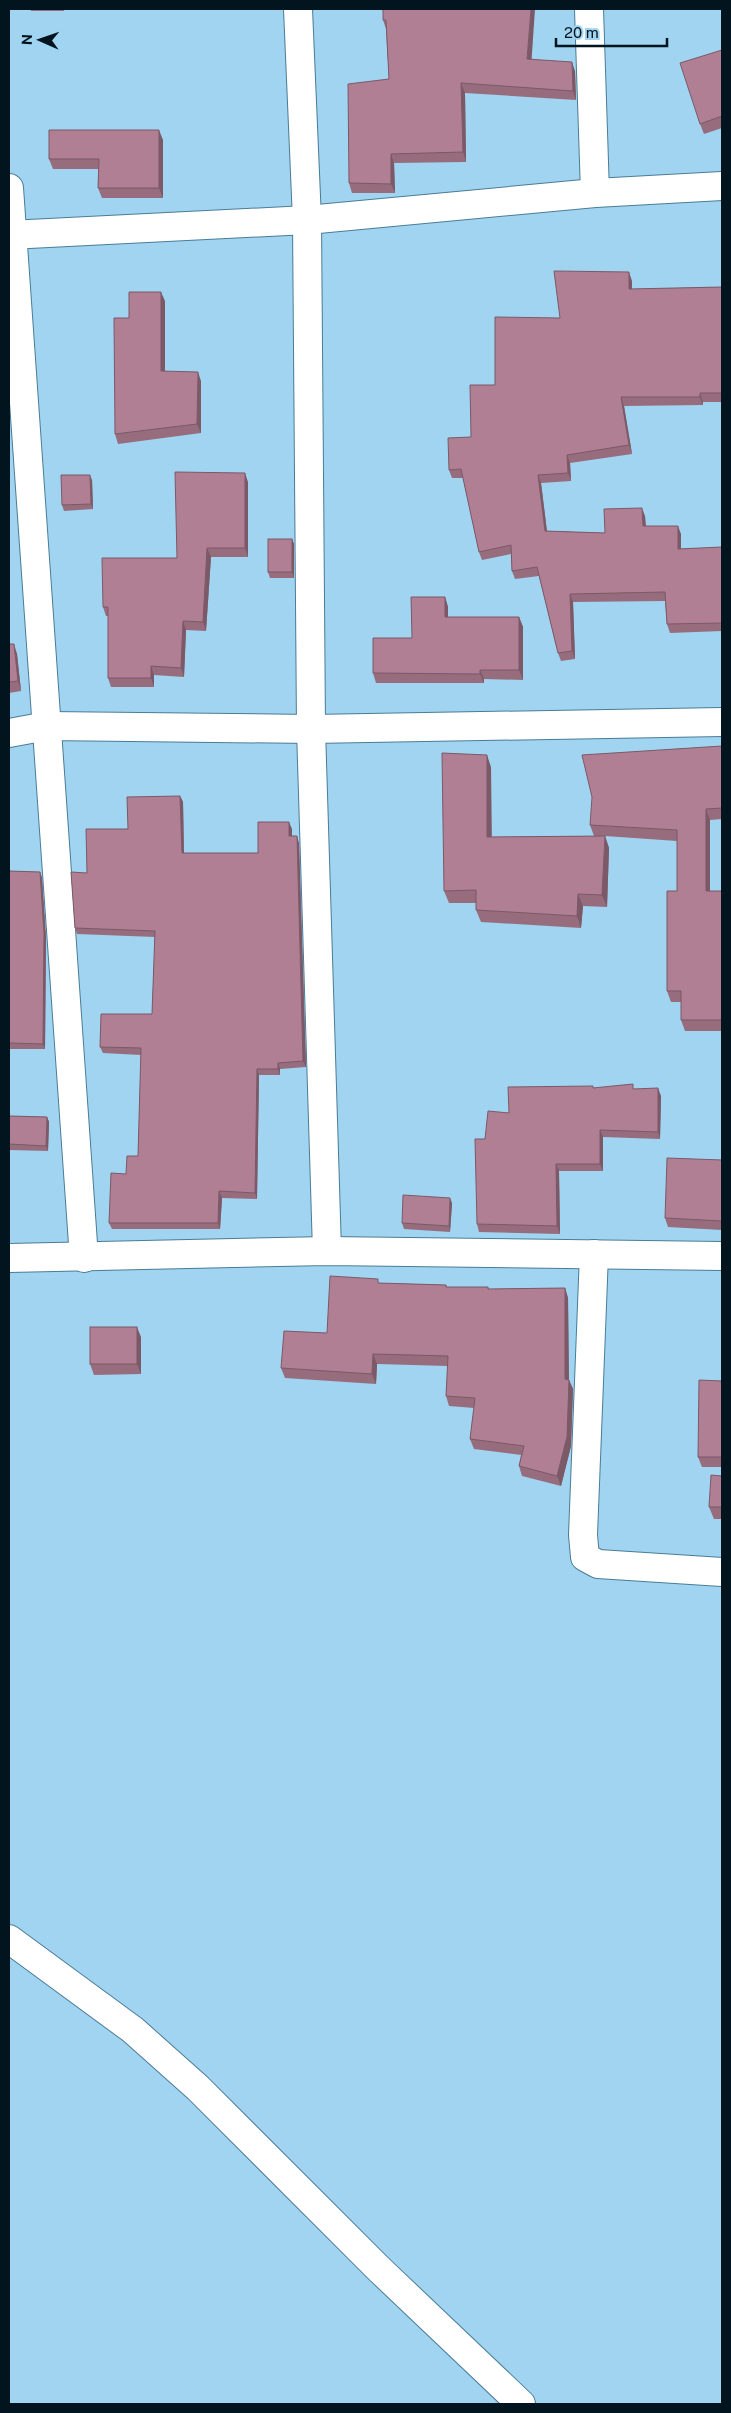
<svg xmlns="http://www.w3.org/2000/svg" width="731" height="2413" font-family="'Public Sans',sans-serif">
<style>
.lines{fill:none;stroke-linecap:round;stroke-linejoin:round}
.street-casing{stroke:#4a7c96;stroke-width:30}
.street{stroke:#fff;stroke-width:28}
.wall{fill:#976d7e}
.shaded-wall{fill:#7b5967}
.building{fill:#b07f93;stroke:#7b5967}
</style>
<rect width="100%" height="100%" fill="#a0d4f1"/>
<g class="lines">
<g class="street-casing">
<g id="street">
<polyline points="298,9 307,220 311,729 327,1251"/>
<polyline points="589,9 595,193"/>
<polyline points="9,188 84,1258"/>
<polyline points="9,235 307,220 595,193 722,186"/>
<polyline points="9,733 47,726 311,729 722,722"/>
<polyline points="594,1254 583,1535 585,1557 598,1564 722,1572"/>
<polyline points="9,1258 327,1251 722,1256"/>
<polyline points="9,1939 133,2030 198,2088 379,2269 521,2404"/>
</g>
</g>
<use href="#street" class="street"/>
</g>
<g class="wall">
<polygon points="30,9 64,9 64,11 31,11"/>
<polygon points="383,9 532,59 575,71 576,100 465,93 466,162 394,163 395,193 352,193 349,183 389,79 386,29 383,20"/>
<polygon points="722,52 722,128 704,134 700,124"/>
<polygon points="163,140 163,198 102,198 98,188 98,169 53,169 49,159"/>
<polygon points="632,281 632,289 722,287 722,402 703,402 703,405 624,406 632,454 570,463 571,481 541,483 547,531 605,533 645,516 646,526 681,534 681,549 722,547 722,631 670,633 667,624 665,601 573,602 575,659 561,661 558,653 539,576 515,579 512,571 511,554 482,560 479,552 463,478 452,478 449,470 471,437 495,385 560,318"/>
<polygon points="165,301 165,371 201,381 201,433 118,444 115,434 129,318"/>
<polygon points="92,480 93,509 64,511 62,505"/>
<polygon points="248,482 248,557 211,557 206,631 186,630 184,677 154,675 154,687 111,687 108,678 108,616 106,616 103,607 177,558"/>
<polygon points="292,539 294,544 294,578 270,578 268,572"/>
<polygon points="445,597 448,607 448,617 519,617 523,627 523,680 484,679 484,683 376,683 373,673 412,638"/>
<polygon points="9,644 17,654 21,691 9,693"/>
<polygon points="722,746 722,819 710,820 710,891 722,891 722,1031 685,1031 681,1020 681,1002 671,1002 667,991 677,891 677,841 605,836 609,848 607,907 583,906 581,928 481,922 476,910 476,903 449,903 444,891 491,767 491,837 603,836 594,836 590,825"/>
<polygon points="180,796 183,802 184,853 258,853 292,829 292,836 299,843 306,1067 280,1069 280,1075 259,1075 257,1199 222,1198 220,1229 112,1229 109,1223 126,1174 138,1156 141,1055 103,1053 100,1047 152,1014 155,937 77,934 75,928 87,873 128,829"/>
<polygon points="9,871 40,872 42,878 46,938 45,1049 9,1049"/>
<polygon points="722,1083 722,1230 668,1227 665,1218 722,1160"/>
<polygon points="594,1088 634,1089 661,1096 660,1139 603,1137 603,1171 559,1171 560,1234 479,1232 477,1224 485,1139"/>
<polygon points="9,1116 47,1117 49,1122 48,1151 9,1150"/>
<polygon points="452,1203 450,1232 404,1229 402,1223"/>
<polygon points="380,1283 446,1285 447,1287 488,1287 489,1289 565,1288 568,1298 569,1380 573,1389 571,1446 561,1486 522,1476 519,1466 521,1455 474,1449 470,1439 474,1408 449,1406 446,1396 448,1366 377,1364 376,1384 285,1378 281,1368 327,1333"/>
<polygon points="141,1337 141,1374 94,1375 90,1364"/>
<polygon points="722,1381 722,1467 702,1467 698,1457"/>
<polygon points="722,1476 722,1519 714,1519 709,1507"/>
</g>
<g class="shaded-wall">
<polygon points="531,9 535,9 531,68 527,59"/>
<polygon points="572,62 575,71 576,100 573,91"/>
<polygon points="461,83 465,93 466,162 463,152"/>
<polygon points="159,130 163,140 163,198 159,188"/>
<polygon points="391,154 394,163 395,193 391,184"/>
<polygon points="629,272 632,281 632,297 629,289"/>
<polygon points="161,292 165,301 165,380 161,371"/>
<polygon points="198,372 201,381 201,433 197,424"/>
<polygon points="700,393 703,402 703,405 700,397"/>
<polygon points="621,397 624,406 632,454 629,445"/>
<polygon points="567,455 570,463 571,481 568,473"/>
<polygon points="245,473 248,482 248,557 245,548"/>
<polygon points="90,475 92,480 93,509 91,504"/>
<polygon points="538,475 541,483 548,540 545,531"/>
<polygon points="642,508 645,516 646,535 643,526"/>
<polygon points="678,526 681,534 681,557 678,549"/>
<polygon points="292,539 294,544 294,578 292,572"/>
<polygon points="207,548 211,557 206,631 203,622"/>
<polygon points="570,594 573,602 575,659 572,651"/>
<polygon points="445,597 448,607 448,627 445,617"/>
<polygon points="519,617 523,627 523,680 519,670"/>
<polygon points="183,621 186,630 184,677 181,668"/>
<polygon points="14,644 17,654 21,691 18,681"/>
<polygon points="151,666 154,675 154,687 151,678"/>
<polygon points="480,670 484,679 484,683 480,674"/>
<polygon points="487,755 491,767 492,850 487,837"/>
<polygon points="180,796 183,802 184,860 182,853"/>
<polygon points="706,809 710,820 710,902 706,891"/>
<polygon points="289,822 292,829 292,843 289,836"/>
<polygon points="297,836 299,843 306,1067 303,1061"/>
<polygon points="605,836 609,848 607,907 602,895"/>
<polygon points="40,872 42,878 46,938 45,1049 43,1044"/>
<polygon points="578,894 583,906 581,928 577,916"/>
<polygon points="278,1063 280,1069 280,1075 278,1069"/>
<polygon points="257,1069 259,1075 257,1199 255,1193"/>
<polygon points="658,1088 661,1096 660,1139 658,1132"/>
<polygon points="47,1117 49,1122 48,1151 46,1146"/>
<polygon points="600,1130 603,1137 603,1171 600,1164"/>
<polygon points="556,1164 559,1171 560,1234 557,1226"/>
<polygon points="219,1191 222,1198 220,1229 218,1223"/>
<polygon points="450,1198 452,1203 450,1232 449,1226"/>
<polygon points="565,1288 568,1298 569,1389 565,1379"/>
<polygon points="137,1327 141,1337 141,1374 137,1364"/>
<polygon points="373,1354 377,1364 376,1384 372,1374"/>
<polygon points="569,1380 573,1389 571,1446 561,1486 557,1476"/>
</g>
<g class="building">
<polygon points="383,9 531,9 527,59 572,62 573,91 461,83 463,152 391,154 391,184 349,183 348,84 389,79 386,20 383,20"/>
<polygon points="722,50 722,116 700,124 680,63"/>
<polygon points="49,130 159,130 159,188 98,188 99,159 49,159"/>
<polygon points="554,271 629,272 629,289 722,287 722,393 700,393 700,397 621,397 629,445 567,455 568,473 538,475 545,531 605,533 604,509 642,508 643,526 678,526 678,549 722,547 722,623 667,624 665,592 570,594 572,651 558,653 537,567 512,571 511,545 479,552 461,469 449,470 448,438 471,437 470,385 495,385 495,317 560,318"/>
<polygon points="129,292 161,292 161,371 198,372 197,424 115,434 114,318 129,318"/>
<polygon points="175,472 245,473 245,548 207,548 203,622 183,621 181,668 151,666 151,678 108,678 108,607 103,607 102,558 177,558"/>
<polygon points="61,475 90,475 91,504 62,505"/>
<rect x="268" y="539" width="24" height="33"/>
<polygon points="411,597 445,597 445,617 519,617 519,670 480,670 480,674 373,673 373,638 412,638"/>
<polygon points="9,644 14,644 18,681 9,682"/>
<polygon points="722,746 722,808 706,809 706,891 722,891 722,1020 681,1020 681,991 667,991 667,891 677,891 677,830 590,825 592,797 582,755"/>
<polygon points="442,753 487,755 487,837 605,836 602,895 578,894 577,916 476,910 476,890 444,891"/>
<polygon points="180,796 182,853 258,853 258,822 289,822 289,836 297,836 303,1061 278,1063 278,1069 257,1069 255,1193 219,1191 218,1223 109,1223 111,1173 126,1174 127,1156 138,1156 141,1048 100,1047 101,1014 152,1014 155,931 75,928 71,872 87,873 86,829 128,829 127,797"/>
<polygon points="9,871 40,872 44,933 43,1044 9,1043"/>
<polygon points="722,1083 722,1221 665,1218 667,1158 722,1160"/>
<polygon points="633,1084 633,1089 658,1088 658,1132 600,1130 600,1164 556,1164 557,1226 477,1224 475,1139 485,1139 488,1111 509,1113 508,1087 593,1086 593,1088"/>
<polygon points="9,1116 47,1117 46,1146 9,1144"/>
<polygon points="403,1195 450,1198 449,1226 402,1223"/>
<polygon points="330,1276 378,1279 378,1283 446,1285 446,1287 488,1287 488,1289 565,1288 565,1379 569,1380 567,1437 557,1476 519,1466 524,1446 470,1439 475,1398 446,1396 448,1356 373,1354 372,1374 281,1368 284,1331 327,1333"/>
<rect x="90" y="1327" width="47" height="37"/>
<polygon points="699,1380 722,1381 722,1457 698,1457"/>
<polygon points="711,1475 722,1476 722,1507 709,1507"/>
</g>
<rect width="731" height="2413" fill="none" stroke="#02141e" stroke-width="20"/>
<g transform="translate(40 40) rotate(272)" stroke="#a0d4f1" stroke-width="4" paint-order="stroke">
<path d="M0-4L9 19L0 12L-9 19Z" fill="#02141e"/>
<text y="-8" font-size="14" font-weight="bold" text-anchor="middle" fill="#02141e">N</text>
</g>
<path d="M556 38v8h111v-8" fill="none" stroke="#02141e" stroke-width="2.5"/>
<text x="564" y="38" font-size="15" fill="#02141e" stroke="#a0d4f1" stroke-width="4" paint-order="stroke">20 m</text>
</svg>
